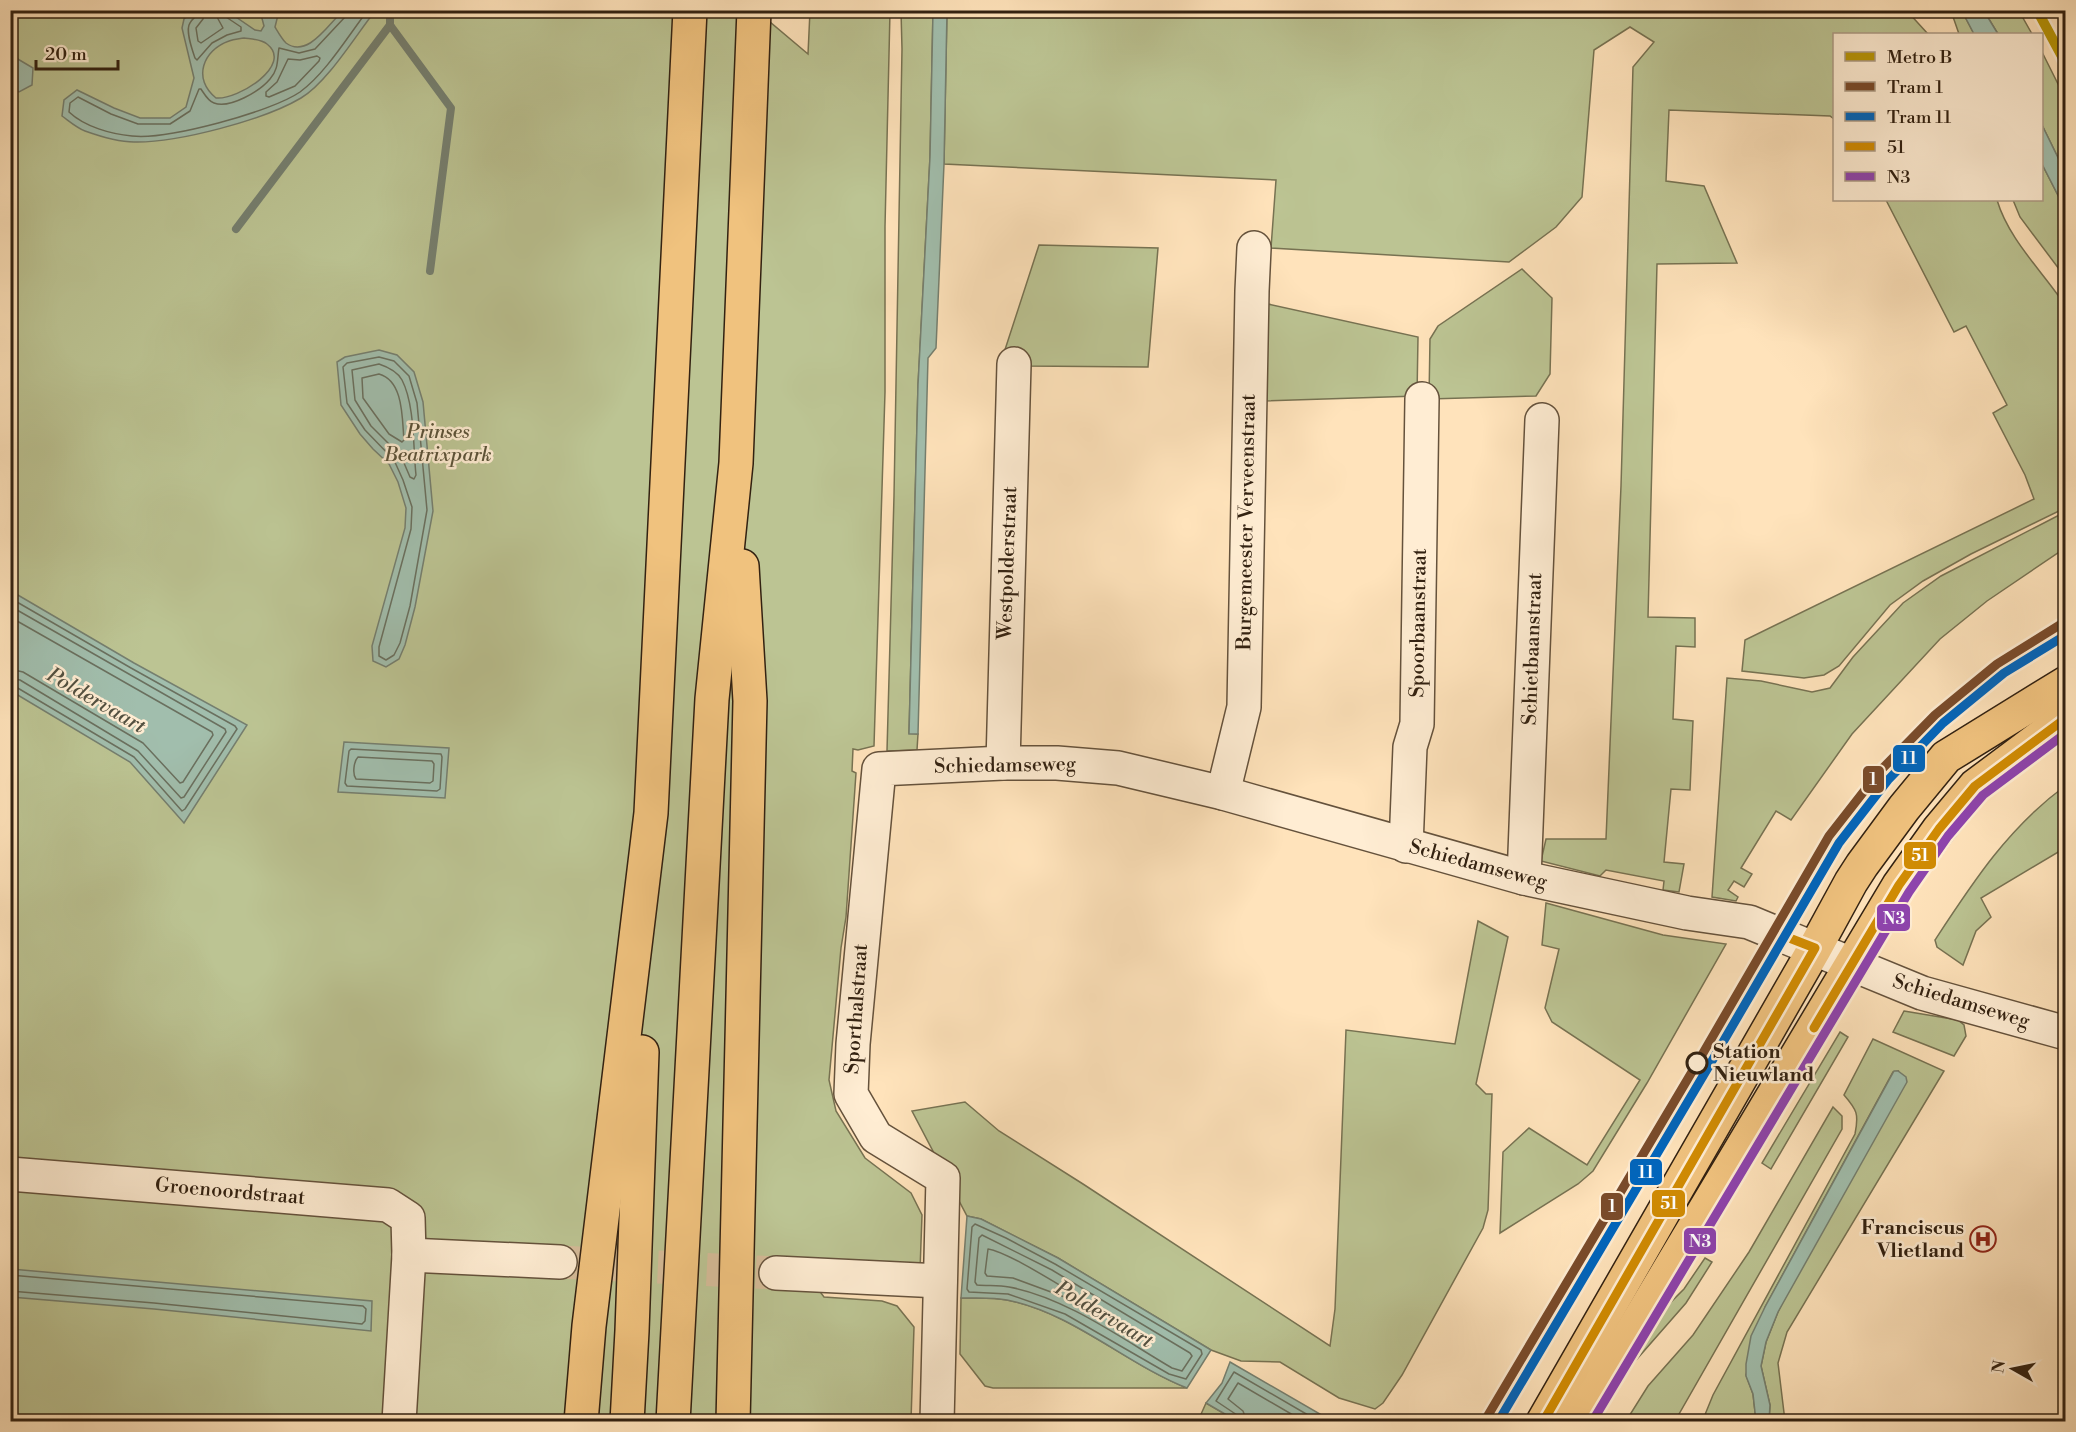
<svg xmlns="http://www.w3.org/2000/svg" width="2076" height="1432" font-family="'Libre Bodoni',serif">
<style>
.green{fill:#bcc493;stroke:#777252;stroke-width:1.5}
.water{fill:#a1bead;stroke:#757f6f;stroke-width:1.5;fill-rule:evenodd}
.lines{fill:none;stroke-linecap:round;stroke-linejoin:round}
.shore{stroke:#6a705f;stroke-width:1.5}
.stream{stroke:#757f6f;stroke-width:8}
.minor-tunnel{stroke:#d6bc99;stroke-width:33;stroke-dasharray:33 16;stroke-linecap:butt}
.minor-casing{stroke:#65523c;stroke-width:36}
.major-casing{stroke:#322111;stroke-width:36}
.highway-casing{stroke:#322111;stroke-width:36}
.minor{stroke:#ffedd3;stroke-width:33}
.major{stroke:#f0c27e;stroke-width:33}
.highway{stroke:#f0c27e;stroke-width:33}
.bus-1-casing{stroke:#ffedd3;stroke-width:14}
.bus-2-casing{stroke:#ffedd3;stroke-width:14}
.bus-1{stroke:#d08b03;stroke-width:9}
.bus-2{stroke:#8e44ad;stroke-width:9}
.tram-1-casing{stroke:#ffedd3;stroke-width:14}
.tram-2-casing{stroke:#ffedd3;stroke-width:14}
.tram-1{stroke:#7a4b2a;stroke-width:9}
.tram-2{stroke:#0065bd;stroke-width:9}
.metro-1-casing{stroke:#ffedd3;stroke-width:15}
.metro-1{stroke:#b79507;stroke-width:10}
.stop-dot{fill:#ffedd3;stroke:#322111;stroke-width:3}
.labels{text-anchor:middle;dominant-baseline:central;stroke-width:5;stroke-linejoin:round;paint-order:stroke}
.park-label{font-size:20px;font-style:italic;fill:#5b5238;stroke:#ffedd3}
.street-label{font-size:20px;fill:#322111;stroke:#ffedd3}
.stop-label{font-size:20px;font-weight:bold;fill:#322111;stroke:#ffedd3;text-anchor:start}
.poi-label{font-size:20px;font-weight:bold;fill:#322111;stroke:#ffedd3;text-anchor:end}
.water-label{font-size:21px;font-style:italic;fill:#535040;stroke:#ffedd3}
.line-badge{stroke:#ffedd3;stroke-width:2}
.badge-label{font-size:16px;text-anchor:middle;font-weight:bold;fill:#fff}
</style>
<rect width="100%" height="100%" fill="#ffe3bb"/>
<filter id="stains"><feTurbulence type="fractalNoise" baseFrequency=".00333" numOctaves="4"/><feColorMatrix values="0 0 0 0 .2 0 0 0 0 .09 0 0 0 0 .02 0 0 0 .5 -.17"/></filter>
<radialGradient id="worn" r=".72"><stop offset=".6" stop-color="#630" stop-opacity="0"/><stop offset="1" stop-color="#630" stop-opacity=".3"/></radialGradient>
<g class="green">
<polygon points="10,11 757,11 808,54 810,11 890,11 885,227 885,392 874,746 858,750 853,749 852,771 856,773 846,917 841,948 829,1080 836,1111 865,1158 911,1193 922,1215 920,1270 800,1265 824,1297 882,1301 897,1306 914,1327 911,1421 11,1421"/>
<polygon points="901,11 933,11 930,157 918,385 909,733 918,734 917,750 887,751 894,496 902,49"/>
<polygon points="947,11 1907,11 1928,34 1834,34 1834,119 1830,116 1669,110 1666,181 1704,186 1737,263 1657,264 1648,617 1695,618 1695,647 1676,646 1673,719 1693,721 1690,790 1671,789 1664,862 1684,864 1679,892 1663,890 1664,881 1606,870 1600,876 1541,861 1546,839 1606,839 1621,486 1633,67 1654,42 1630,27 1594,50 1582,197 1556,227 1509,262 1271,248 1276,180 944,164"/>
<polygon points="1951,11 1962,11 1974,34 1959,34"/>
<polygon points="1984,11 2019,11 2032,34 1998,34"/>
<polygon points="2042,52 2065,98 2065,172 2042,125"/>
<polygon points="2042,164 2065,209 2065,277 2020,217 2013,200 2042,200"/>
<path d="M1886 200H1997C2008 237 2038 267 2060 298L2066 307 2065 508 1971 554 1923 581 1890 605 1839 666 1824 675 1804 678 1742 671 1745 640 2034 499 2025 475 1993 413 2007 405 1966 326 1954 332Z"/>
<polygon points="1039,245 1158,248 1148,367 1025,366 1001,362"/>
<polygon points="1522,269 1552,298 1550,374 1536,396 1429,399 1430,339 1438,326"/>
<polygon points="1259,302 1418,337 1417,396 1262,401"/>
<polygon points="2065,512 2065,548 1987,601 1940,639 1852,734 1791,820 1776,811 1741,868 1752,874 1744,887 1734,881 1728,890 1738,897 1736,901 1712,897 1727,678 1761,681 1812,692 1830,688 1853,657 1903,603 1941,576"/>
<path d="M2065 786V848L1981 898 1991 917 1976 931 1963 965 1937 947 1935 940C1973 882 2008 828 2065 786Z"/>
<polygon points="1546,903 1663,935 1726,944 1647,1083 1593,1171 1578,1184 1500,1233 1503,1152 1529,1128 1587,1165 1640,1080 1552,1022 1545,1008 1559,949 1542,945"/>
<polygon points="1478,921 1508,937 1476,1084 1486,1094 1492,1094 1488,1210 1483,1228 1402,1375 1383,1403 1375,1409 1339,1398 1280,1362 1241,1361 1211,1350 1058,1258 981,1219 967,1216 912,1111 965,1102 999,1131 1083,1184 1330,1346 1335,1309 1346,1030 1455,1044"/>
<polygon points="1904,1011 1958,1020 1964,1025 1966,1036 1954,1056 1893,1032"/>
<polygon points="1840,1032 1848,1037 1771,1169 1762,1163"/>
<path d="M1873 1039 1944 1071 1787 1332 1778 1363 1785 1421H1769L1770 1405 1761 1366 1766 1342 1778 1312 1898 1071 1893 1072 1765 1307 1746 1375 1753 1394 1756 1421 1702 1422 1713 1395 1855 1134C1859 1114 1857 1110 1844 1095Z"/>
<polygon points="1833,1107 1842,1116 1842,1129 1675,1421 1626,1421 1648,1386 1693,1335 1749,1252"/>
<polygon points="1705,1258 1712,1262 1686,1303 1630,1367 1654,1319 1684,1289"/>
<path d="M961 1298C976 1298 993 1297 1007 1300 1073 1313 1126 1364 1187 1388H993L985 1386 960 1354Z"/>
<polygon points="1206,1403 1237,1421 1198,1421"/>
</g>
<g class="water">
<path d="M194 11H227L255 30 261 31 264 26 260 11H279L275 27C278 32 282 39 286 43 308 59 329 23 343 11H375C356 35 327 83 301 98 264 120 177 143 134 142 119 142 99 136 85 131 77 128 69 121 62 116L64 100 77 90 114 108 140 118H170L186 107 194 78 182 28 184 19ZM244 38C251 39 261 39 267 44 294 65 238 100 216 98 192 79 203 50 229 41 234 39 239 39 244 38Z"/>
<polygon points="933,11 947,11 944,164 936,348 928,358 918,734 909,734 918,385 930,157"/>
<polygon points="1962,11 1984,11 1998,34 1974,34"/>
<polygon points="11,55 33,68 32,85 19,92 11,87"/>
<polygon points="2042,125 2065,172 2065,209 2042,164"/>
<polygon points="379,350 397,355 414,372 423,402 433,511 415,607 405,645 399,659 386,667 373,661 372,646 405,528 406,508 398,482 389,464 373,449 360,434 341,405 337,362 345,357"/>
<polygon points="11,591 134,663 247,725 184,823 130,762 11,691"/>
<polygon points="344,742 449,748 445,798 338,792"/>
<polygon points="1894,1071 1898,1071 1906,1077 1907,1082 1778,1312 1766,1342 1761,1366 1770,1405 1769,1421 1756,1421 1753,1394 1746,1376 1746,1364 1751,1336 1765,1307"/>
<path d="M967 1216 981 1219 1058 1258 1211 1350 1187 1388C1126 1364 1073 1313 1007 1300 993 1297 976 1298 961 1298Z"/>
<polygon points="11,1269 372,1301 371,1331 154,1309 11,1297"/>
<polygon points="1230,1362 1332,1421 1237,1421 1206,1403 1222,1383"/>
</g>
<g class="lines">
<g class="shore">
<path d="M198 10C197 18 193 17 190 23 185 30 192 49 195 58L197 60 212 43 227 35 241 31V27L226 17 224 10"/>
<polyline points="205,10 203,19 196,28 198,41 201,43 223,28 217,17 217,10"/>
<path d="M346 10 345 17 315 49 299 53 279 48C277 59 279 69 270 79 260 91 230 109 214 103 208 101 205 95 201 89H199L190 111 170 124H138L111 114 78 97 70 103 69 112C85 127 111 134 132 136 167 140 271 112 300 92 326 73 348 36 368 10"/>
<polygon points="317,56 320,58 319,61 295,86 269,97 266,96 266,92 277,82 288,59 300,60"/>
<polygon points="379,357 394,361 409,376 417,403 427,510 410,606 400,643 394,655 386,660 379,656 379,647 411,529 412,507 403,480 394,460 365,430 347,403 343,367 347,363"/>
<path d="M379 364C388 367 397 371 402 380 415 405 413 448 416 475L414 479 410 477 401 456 371 426 355 400 352 370Z"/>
<path d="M379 374C404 381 402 419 404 440L402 442 389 434 363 398 362 378Z"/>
<polyline points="10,598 131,668 235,726 237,729 185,809 182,811 134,757 16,687 10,686"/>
<polyline points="10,606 225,729 226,732 184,797 181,798 138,751 20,680 10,678"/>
<polyline points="10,617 212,732 213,735 183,782 180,783 143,743 23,672 10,669"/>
<polygon points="351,749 441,754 442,757 440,789 437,791 347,786 345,783 349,751"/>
<path d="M358 757 432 761 434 764 433 781 430 783 356 779C352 774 354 761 358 757Z"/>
<polygon points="975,1224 1006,1238 1055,1264 1201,1350 1202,1354 1186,1379 1169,1374 1065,1314 1008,1294 969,1292 967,1289 972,1227"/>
<path d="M982 1235 1052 1270 1190 1353 1192 1356 1182 1371 1172 1368C1124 1340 1065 1297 1009 1287 999 1285 988 1286 977 1285L975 1282 979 1238Z"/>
<path d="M988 1249C1007 1252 1054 1282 1073 1293V1297L1070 1299 1013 1278 987 1276 985 1273Z"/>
<polyline points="10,1275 363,1306 366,1309 365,1321 362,1324 154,1303 10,1291"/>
<polyline points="1239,1422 1237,1415 1216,1401 1234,1372 1320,1422"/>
<polyline points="1247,1422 1243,1411 1228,1399 1238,1383 1305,1422"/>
</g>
<g class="stream">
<polyline points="390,10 390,25 451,108 430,271"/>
<polyline points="236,229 390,25"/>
</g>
<polyline class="minor-tunnel" points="560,1262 776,1273"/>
<g class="minor-casing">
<g id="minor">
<polyline points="1003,763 1014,364"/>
<polyline points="1223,793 1244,707 1252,291 1254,248"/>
<polyline points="1406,846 1410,747 1417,724 1422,399"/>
<polyline points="1524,878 1542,420"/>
<polyline points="10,1174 388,1205 408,1218 409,1255 399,1422"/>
<polyline points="409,1255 560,1262"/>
<polyline points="776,1273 940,1281"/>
<polyline points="937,1422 943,1178 876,1137 851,1094 853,1044 879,769 1003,763 1057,763 1118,768 1223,793 1524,878 1687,913 1749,922 1922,993 2066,1033"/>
</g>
</g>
<g class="major-casing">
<g id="major">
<polyline points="1543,1422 1815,948 1851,882 1862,865 1904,808 1946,757 2066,683"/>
<polyline points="1578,1422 1899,885 1939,829 1975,786 2066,718"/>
</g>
</g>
<g class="highway-casing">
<g id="highway">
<polyline points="581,1422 589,1326 651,813 690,10"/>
<polyline points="627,1422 632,1331 642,1052"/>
<polyline points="673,1422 712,699 736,463 754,10"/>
<polyline points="733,1422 750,701 742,566"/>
</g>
</g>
<use href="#minor" class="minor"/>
<use href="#major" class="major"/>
<use href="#highway" class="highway"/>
<g class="bus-1-casing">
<g id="bus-1">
<polyline points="1814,1028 1899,885 1939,829 1975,786 2066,718"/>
<polyline points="1543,1422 1815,948 1779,934 1834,843 1885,773 1962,698 2030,650 2066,631"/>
</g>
</g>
<g class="bus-2-casing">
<polyline id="bus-2" points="1592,1422 1909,892 1948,836 1983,795 2066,733"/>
</g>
<use href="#bus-1" class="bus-1"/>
<use href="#bus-2" class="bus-2"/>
<g class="tram-1-casing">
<polyline id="tram-1" points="1484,1422 1699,1060 1829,836 1879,772 1935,715 1997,664 2066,621"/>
</g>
<g class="tram-2-casing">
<polyline id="tram-2" points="1498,1422 1709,1066 1839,843 1888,780 1943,723 2004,673 2066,635"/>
</g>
<use href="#tram-1" class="tram-1"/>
<use href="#tram-2" class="tram-2"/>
<g class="metro-1-casing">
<polyline id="metro-1" points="2037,10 2066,64"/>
</g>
<use href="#metro-1" class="metro-1"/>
</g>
<defs>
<g id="hospital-ring" transform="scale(1.35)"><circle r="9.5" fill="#ffedd3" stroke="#8f2418" stroke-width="1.5"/><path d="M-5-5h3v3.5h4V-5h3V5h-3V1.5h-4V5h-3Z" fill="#8f2418"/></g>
</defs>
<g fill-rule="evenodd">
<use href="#hospital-ring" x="1983" y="1239"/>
</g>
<circle class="stop-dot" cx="1697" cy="1063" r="10"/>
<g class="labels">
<g class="park-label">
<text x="438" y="432">Prinses<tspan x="438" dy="23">Beatrixpark</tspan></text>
</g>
<g class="street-label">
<text transform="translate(1247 522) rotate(-89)">Burgemeester Verveenstraat</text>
<text transform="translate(1008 563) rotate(-88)">Westpolderstraat</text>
<text transform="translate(1419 623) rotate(-89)">Spoorbaanstraat</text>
<text transform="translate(1533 649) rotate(-88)">Schietbaanstraat</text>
<text transform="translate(1005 766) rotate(-1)">Schiedamseweg</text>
<text transform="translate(1478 865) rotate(15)">Schiedamseweg</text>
<text transform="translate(1961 1002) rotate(17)">Schiedamseweg</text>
<text transform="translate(857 1009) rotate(-86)">Sporthalstraat</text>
<text transform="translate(230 1192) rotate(5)">Groenoordstraat</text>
</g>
<g class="stop-label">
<text x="1713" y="1052">Station<tspan x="1713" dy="23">Nieuwland</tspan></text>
</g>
<g class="poi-label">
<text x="1964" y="1228">Franciscus<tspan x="1964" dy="23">Vlietland</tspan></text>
</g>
<g class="water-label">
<text transform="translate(96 701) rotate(30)">Poldervaart</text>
<text transform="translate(1104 1315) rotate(31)">Poldervaart</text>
</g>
</g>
<g class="line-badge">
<rect x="1892" y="744" width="34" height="29" rx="6" fill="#0065bd"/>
<rect x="1862" y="765" width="23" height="29" rx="6" fill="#7a4b2a"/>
<rect x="1903" y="841" width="34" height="29" rx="6" fill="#d08b03"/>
<rect x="1876" y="903" width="35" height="29" rx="6" fill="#8e44ad"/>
<rect x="1629" y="1158" width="34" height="28" rx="6" fill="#0065bd"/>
<rect x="1651" y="1189" width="35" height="29" rx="6" fill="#d08b03"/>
<rect x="1600" y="1192" width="24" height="29" rx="6" fill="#7a4b2a"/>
<rect x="1683" y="1227" width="34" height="28" rx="6" fill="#8e44ad"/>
</g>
<g class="badge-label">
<text x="1909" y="764">11</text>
<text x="1873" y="785">1</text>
<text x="1920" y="861">51</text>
<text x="1894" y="924">N3</text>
<text x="1646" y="1178">11</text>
<text x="1669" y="1209">51</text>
<text x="1612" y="1212">1</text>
<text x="1700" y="1247">N3</text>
</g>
<rect width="2076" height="1432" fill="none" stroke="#ffe3bb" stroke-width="36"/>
<rect x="12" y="12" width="2052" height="1408" fill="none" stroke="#322111" stroke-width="3"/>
<rect x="18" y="18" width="2040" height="1396" fill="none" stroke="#322111" stroke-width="1.5"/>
<rect x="1833" y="33" width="210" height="168" fill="#ffedd3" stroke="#ad9b85" stroke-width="1.5"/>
<rect x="1845" y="52" width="30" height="9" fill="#b79507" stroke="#ad9b85" stroke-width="1.5"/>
<text x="1887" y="63" font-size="18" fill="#322111">Metro B</text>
<rect x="1845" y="82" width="30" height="9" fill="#7a4b2a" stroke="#ad9b85" stroke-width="1.5"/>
<text x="1887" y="93" font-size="18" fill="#322111">Tram 1</text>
<rect x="1845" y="112" width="30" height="9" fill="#0065bd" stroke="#ad9b85" stroke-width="1.5"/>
<text x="1887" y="123" font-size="18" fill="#322111">Tram 11</text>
<rect x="1845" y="142" width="30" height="9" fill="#d08b03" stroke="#ad9b85" stroke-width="1.5"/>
<text x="1887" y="153" font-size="18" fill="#322111">51</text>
<rect x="1845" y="172" width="30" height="9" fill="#8e44ad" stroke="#ad9b85" stroke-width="1.5"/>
<text x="1887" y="183" font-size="18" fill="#322111">N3</text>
<g transform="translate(2013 1369) rotate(279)" stroke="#ffedd3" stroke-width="4.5" paint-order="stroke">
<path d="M0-4.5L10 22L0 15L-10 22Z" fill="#322111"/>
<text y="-9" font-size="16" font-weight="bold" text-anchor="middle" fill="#322111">N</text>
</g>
<path d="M36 60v9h82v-9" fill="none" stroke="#322111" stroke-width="3"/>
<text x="45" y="60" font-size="18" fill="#322111" stroke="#ffedd3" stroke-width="4.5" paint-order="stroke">20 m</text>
<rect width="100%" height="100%" filter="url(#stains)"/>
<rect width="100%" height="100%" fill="url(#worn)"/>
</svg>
